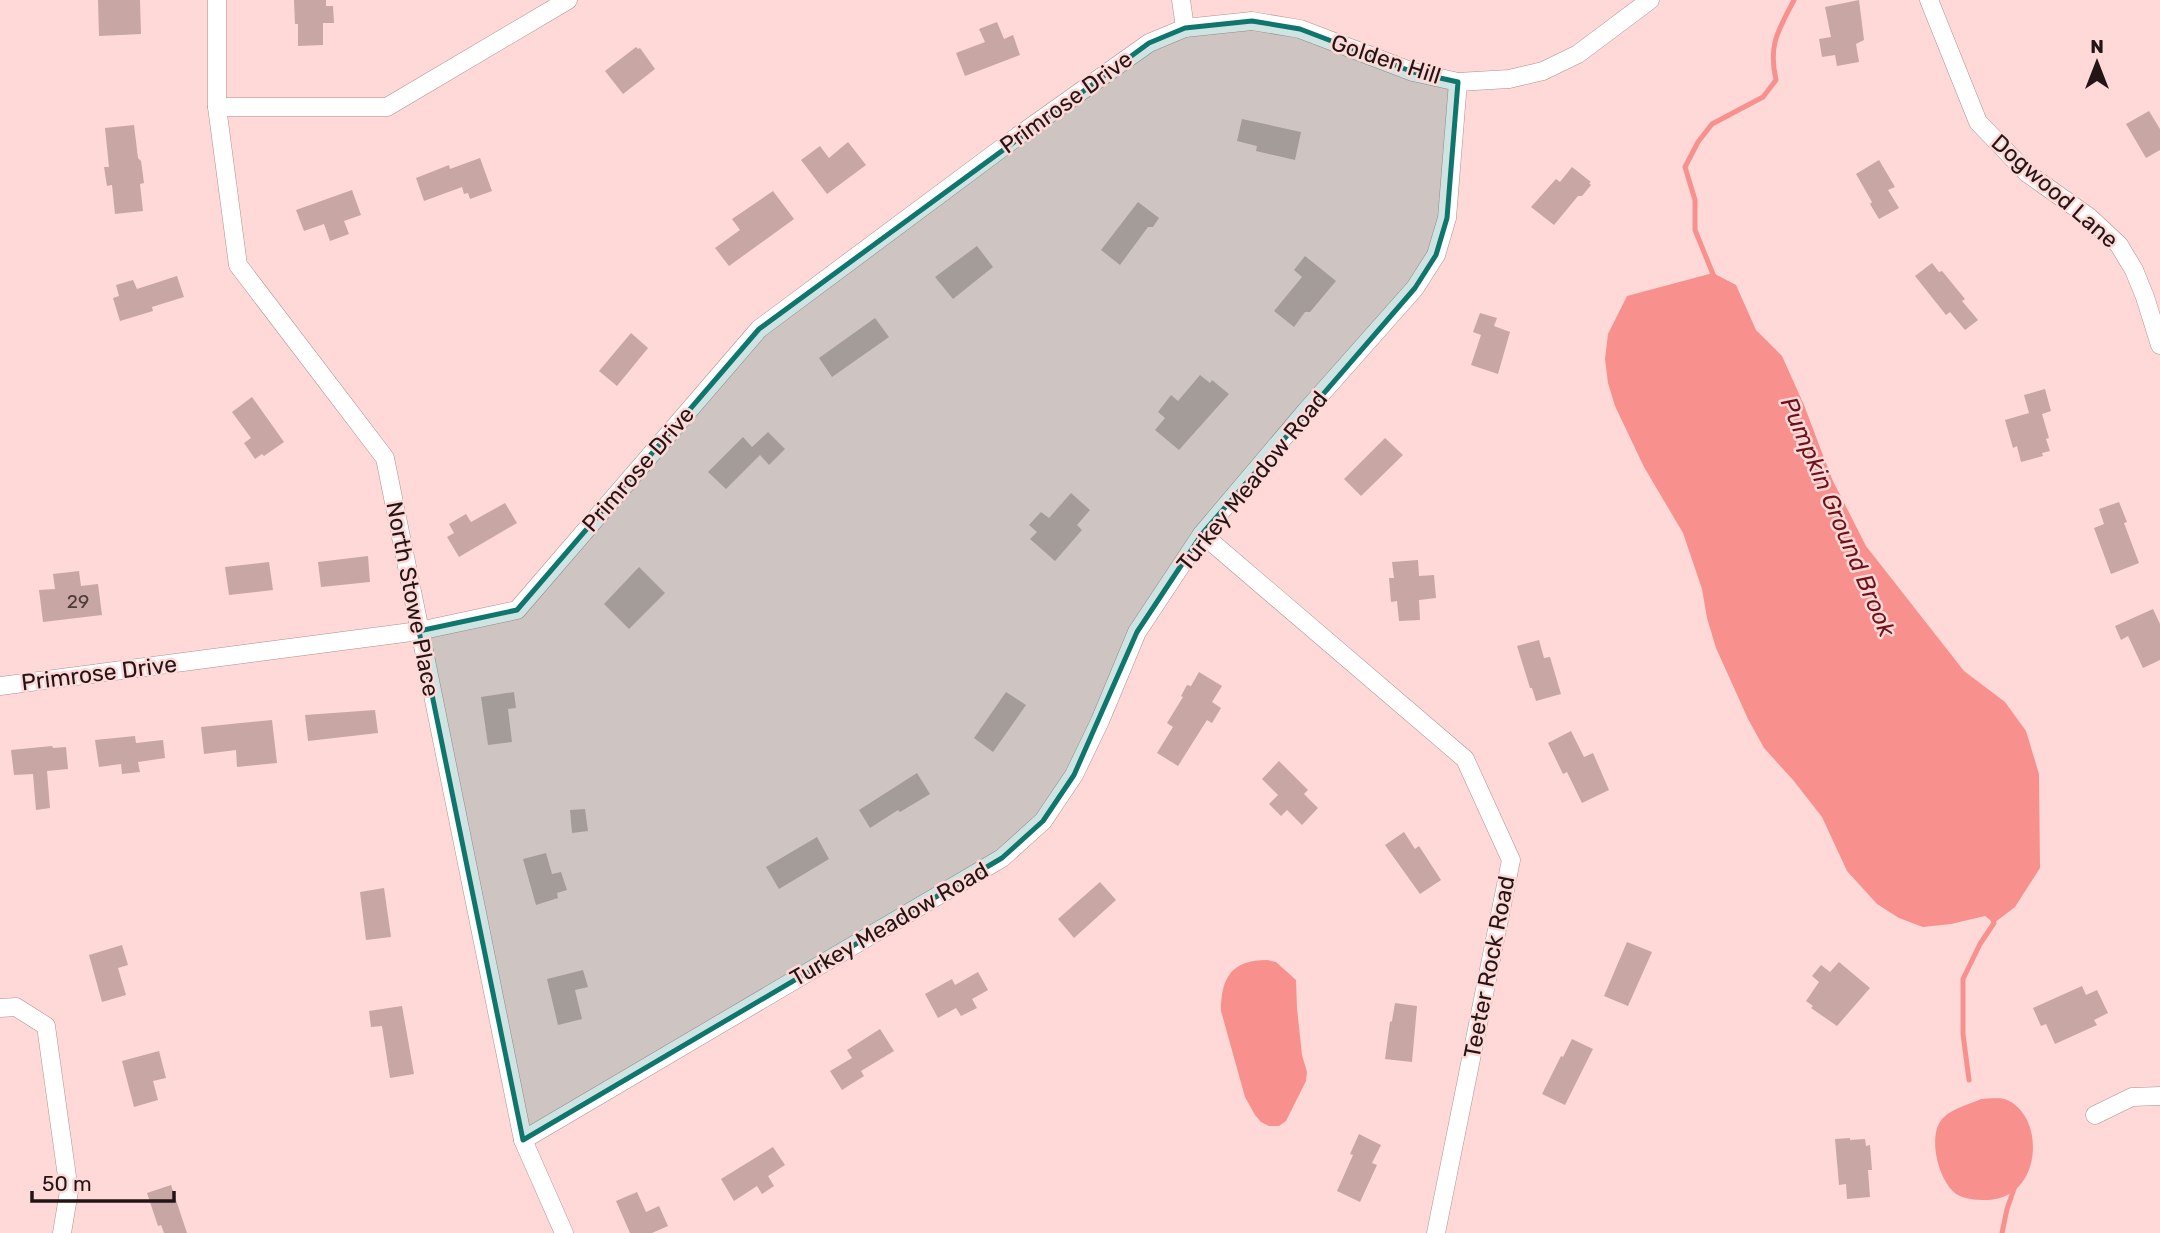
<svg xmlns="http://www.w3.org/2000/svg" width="2160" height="1233" font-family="Rubik,sans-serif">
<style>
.water{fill:#f8918e}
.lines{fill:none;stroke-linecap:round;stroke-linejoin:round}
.stream{stroke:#f8918e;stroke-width:5}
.building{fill:#c8a6a3}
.street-casing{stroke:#b08f8d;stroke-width:19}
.street{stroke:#fff;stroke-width:18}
.marked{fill:#0f766e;fill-opacity:0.2;stroke:#0f766e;stroke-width:5;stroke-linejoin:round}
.labels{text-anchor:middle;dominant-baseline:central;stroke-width:5;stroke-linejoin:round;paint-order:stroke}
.number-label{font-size:19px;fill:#4c3938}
.street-label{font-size:23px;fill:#221515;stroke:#fed9d7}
.water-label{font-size:24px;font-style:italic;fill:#6e121a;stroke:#fed9d7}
</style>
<rect width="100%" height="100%" fill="#fed9d7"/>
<g class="water">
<polygon points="1713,273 1736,285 1756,330 1782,356 1804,405 1832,479 1866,546 1964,671 2005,702 2026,731 2039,774 2040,868 2015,907 1994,923 1985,916 1951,924 1923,927 1899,918 1877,904 1847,871 1822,817 1793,780 1764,748 1748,719 1716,648 1707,618 1702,589 1683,533 1644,467 1615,406 1608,383 1605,359 1608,334 1627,296"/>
<path d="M1267 960 1276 962 1296 980 1297 1008 1302 1055 1307 1072 1306 1081 1286 1121 1279 1126H1269L1261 1122 1255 1115 1245 1097 1221 1011C1221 977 1232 960 1267 960Z"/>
<path d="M1981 1099C1989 1099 1999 1097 2007 1100 2046 1117 2042 1197 1989 1200 1979 1200 1968 1200 1958 1195 1939 1184 1926 1135 1943 1118 1953 1108 1968 1105 1981 1099Z"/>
</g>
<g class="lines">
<g class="stream">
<path d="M1715 279 1695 230V200L1685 167 1698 142 1712 124 1763 97 1776 80C1768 45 1778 31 1794 0"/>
<polyline points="1969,1080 1963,1034 1963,979 1980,944 1994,923 1992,917"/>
<polyline points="2002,1233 2007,1209 2015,1186"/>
</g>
</g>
<g class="building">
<polygon points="98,0 140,0 141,34 99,36"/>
<polygon points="294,0 326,0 326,6 333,6 334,23 323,23 323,45 298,46 298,24 295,24"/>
<polygon points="1859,0 1864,40 1856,44 1859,62 1837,66 1835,55 1822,57 1819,39 1831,37 1825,7"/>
<polygon points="997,22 1004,39 1013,35 1020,55 965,76 956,53 985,42 979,29"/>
<polygon points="636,47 638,49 640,48 655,69 623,94 605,71"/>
<polygon points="2149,111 2160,129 2160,150 2146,158 2126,124"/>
<polygon points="1242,119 1301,132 1295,160 1256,151 1257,146 1237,141"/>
<polygon points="134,125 138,158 141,161 144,183 140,184 143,211 115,214 112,185 107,186 104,167 109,167 105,128"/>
<polygon points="848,142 866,165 827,194 801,160 820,146 829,158"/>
<polygon points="480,158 492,191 470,199 468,193 464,194 462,187 424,201 416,178 449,165 450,169"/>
<polygon points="1879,160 1895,187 1888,190 1899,208 1879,219 1870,204 1872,202 1856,174"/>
<polygon points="1572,167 1591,182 1589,183 1591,185 1582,196 1578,196 1554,225 1531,207 1556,179 1560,182"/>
<polygon points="352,190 361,215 344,221 349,234 330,241 324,224 304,231 296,210"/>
<polygon points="773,191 794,219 729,266 715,248 740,230 732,219"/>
<polygon points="1138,202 1159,218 1153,227 1148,227 1120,265 1101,250"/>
<polygon points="977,246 993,267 953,299 935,277"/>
<polygon points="1305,256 1336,281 1310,312 1305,312 1294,327 1274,311 1302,277 1294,270"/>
<polygon points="1932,263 1939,272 1942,271 1965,299 1962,301 1978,320 1965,330 1950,312 1946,315 1915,276"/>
<polygon points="177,276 184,297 152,307 153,311 120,321 113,298 119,296 116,285 133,280 137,289"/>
<polygon points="1480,313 1497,318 1494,326 1510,332 1498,374 1471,365 1481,335 1473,332"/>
<polygon points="875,318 889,337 832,377 819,358"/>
<polygon points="631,333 648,348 617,386 599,371"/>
<polygon points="1200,375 1210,383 1212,380 1229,394 1179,450 1155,430 1165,418 1158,412 1171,395 1178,401"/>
<polygon points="2045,389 2051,411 2042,414 2049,438 2046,439 2050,451 2042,453 2043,456 2021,462 2017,446 2013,448 2005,420 2029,413 2024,395"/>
<polygon points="252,397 284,442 264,456 262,454 255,459 244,443 251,438 232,412"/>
<polygon points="768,432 785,449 769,465 760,455 726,489 708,472 743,437 752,447"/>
<polygon points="1385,438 1403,455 1361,496 1344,479"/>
<polygon points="1071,493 1090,510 1077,525 1082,530 1055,561 1030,539 1037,532 1029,525 1041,512 1049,518"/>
<polygon points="2119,502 2127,522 2124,523 2139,563 2111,574 2094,528 2104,524 2099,509"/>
<polygon points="505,503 517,523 459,557 447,537 454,533 449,524 466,514 471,522"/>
<polygon points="368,556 370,582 321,587 318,562"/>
<polygon points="1418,560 1419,576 1434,575 1436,598 1419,600 1420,620 1399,621 1397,601 1391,602 1389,578 1394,578 1392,562"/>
<polygon points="269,562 273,590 229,595 225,567"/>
<polygon points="639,567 665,593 629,629 604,604"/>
<polygon points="79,571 81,586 98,584 102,615 43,622 39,590 55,589 53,574"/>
<polygon points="2153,609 2160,624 2160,660 2143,668 2128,636 2121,640 2115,626"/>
<polygon points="1539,640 1544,658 1550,657 1561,694 1536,701 1532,688 1530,688 1517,646"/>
<polygon points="1199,672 1222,686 1212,702 1221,708 1212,723 1207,720 1178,766 1157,753 1173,727 1167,723 1183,697 1181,696 1187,685 1191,686"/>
<polygon points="514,692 516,708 508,709 512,742 488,745 481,697"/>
<polygon points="1006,692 1026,705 993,752 974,738"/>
<polygon points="375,710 378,733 308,741 305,715"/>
<polygon points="272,720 277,763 237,767 236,750 204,754 201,727"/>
<polygon points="1571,731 1584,757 1593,753 1609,790 1582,803 1567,772 1563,774 1548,743"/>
<polygon points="135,736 136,743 163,740 165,758 138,762 140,772 122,774 121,764 99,767 95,740"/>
<polygon points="52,746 53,748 66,747 68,769 47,771 50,808 36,810 33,774 14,775 11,750"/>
<polygon points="1279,761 1308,790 1304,794 1318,808 1302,825 1287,810 1281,816 1269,804 1278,795 1262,779"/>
<polygon points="917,773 930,794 900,812 898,810 870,828 859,810"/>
<polygon points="585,809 588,831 572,833 570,810"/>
<polygon points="1404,832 1415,849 1419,846 1441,880 1420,894 1385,845"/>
<polygon points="817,837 829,859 779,889 766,867"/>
<polygon points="546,853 552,874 561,872 567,890 557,893 558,898 536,905 523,859"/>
<polygon points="1100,882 1116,900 1074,938 1058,919"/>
<polygon points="384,888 391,937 366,940 360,892"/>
<polygon points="1627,942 1652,952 1628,1006 1604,996"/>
<polygon points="122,945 128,965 118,968 126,995 102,1002 89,955"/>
<polygon points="1839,962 1870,988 1837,1026 1811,1008 1813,1006 1806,1001 1819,982 1812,976 1821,965 1830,972"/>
<polygon points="583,970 588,987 575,990 582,1019 558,1025 547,979"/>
<polygon points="978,972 988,990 972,999 977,1008 961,1016 956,1008 938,1018 925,994 952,979 955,985"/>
<polygon points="2082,986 2086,995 2097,990 2108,1013 2094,1020 2097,1025 2055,1044 2046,1024 2041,1026 2033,1008"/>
<polygon points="1395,1003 1417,1006 1412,1062 1385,1059 1390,1022 1392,1021"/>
<polygon points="402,1006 414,1074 390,1078 382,1026 371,1027 369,1011"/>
<polygon points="880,1029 894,1051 861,1071 864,1076 842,1090 830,1071 852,1058 847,1050"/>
<polygon points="1572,1039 1593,1049 1565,1105 1542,1094 1561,1056 1563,1057"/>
<polygon points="159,1051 166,1078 153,1081 158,1100 134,1107 122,1061"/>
<polygon points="1359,1134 1381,1145 1372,1163 1377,1165 1360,1202 1337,1191 1353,1155 1350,1154"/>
<polygon points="1850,1138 1850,1140 1865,1139 1866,1146 1870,1145 1872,1170 1868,1170 1870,1197 1847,1199 1846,1184 1839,1185 1835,1139"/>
<polygon points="773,1147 785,1165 768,1176 774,1186 762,1194 757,1186 734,1201 721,1179"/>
<polygon points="171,1185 187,1233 164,1233 161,1225 158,1226 147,1193"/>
<polygon points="637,1192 646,1212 659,1206 668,1226 652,1233 630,1233 616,1201"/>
</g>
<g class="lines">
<g class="street-casing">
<g id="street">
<polyline points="217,0 217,107 238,265 385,458 523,1140 564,1233"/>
<polyline points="1181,0 1185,28"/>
<polyline points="1929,0 1978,122 2027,173 2089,217 2119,245 2134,270 2145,297 2160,345"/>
<polyline points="217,107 387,107 568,0"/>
<polyline points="1202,534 1465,759 1511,860 1436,1233"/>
<polyline points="0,686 419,631 517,610 759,329 1018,136 1149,43 1185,28 1252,21 1300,29 1413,72 1458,82 1509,79 1543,71 1578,54 1650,0"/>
<polyline points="0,1008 16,1007 46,1026 69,1191 62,1233"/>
<polyline points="2095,1115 2132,1097 2160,1096"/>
<polyline points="523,1140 1002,858 1043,821 1074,775 1100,721 1137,632 1202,534 1306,411 1415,288 1436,255 1447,218 1458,82"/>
</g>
</g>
<use href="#street" class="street"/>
</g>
<path class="marked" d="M1252 21 1300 29 1413 72 1458 82 1447 218 1436 255 1415 288 1202 534 1137 632 1074 775 1043 821 1002 858 523 1140 419 631 517 610 759 329 1149 43 1185 28Z"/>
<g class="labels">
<g class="number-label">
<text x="78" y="601">29</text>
</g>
<g class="street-label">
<text transform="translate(1386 59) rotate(18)">Golden Hill</text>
<text transform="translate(1066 102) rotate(-36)">Primrose Drive</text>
<text transform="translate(2055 191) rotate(41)">Dogwood Lane</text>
<text transform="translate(638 469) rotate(-49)">Primrose Drive</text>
<text transform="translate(1252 481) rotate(-51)">Turkey Meadow Road</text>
<text transform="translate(413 599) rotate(79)">North Stowe Place</text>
<text transform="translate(99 673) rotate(-7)">Primrose Drive</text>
<text transform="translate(889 924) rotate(-30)">Turkey Meadow Road</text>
<text transform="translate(1489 967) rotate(-79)">Teeter Rock Road</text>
</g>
<g class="water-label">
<text transform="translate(1838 517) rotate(67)">Pumpkin Ground Brook</text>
</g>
</g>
<g transform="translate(2097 63)" stroke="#fed9d7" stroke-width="5" paint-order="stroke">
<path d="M0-5L12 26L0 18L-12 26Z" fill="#221515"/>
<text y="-10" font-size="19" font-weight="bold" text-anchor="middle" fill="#221515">N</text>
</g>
<path d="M32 1191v10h142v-10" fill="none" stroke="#221515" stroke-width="3.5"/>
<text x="42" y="1191" font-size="21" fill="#221515" stroke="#fed9d7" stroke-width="5" paint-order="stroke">50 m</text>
</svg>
